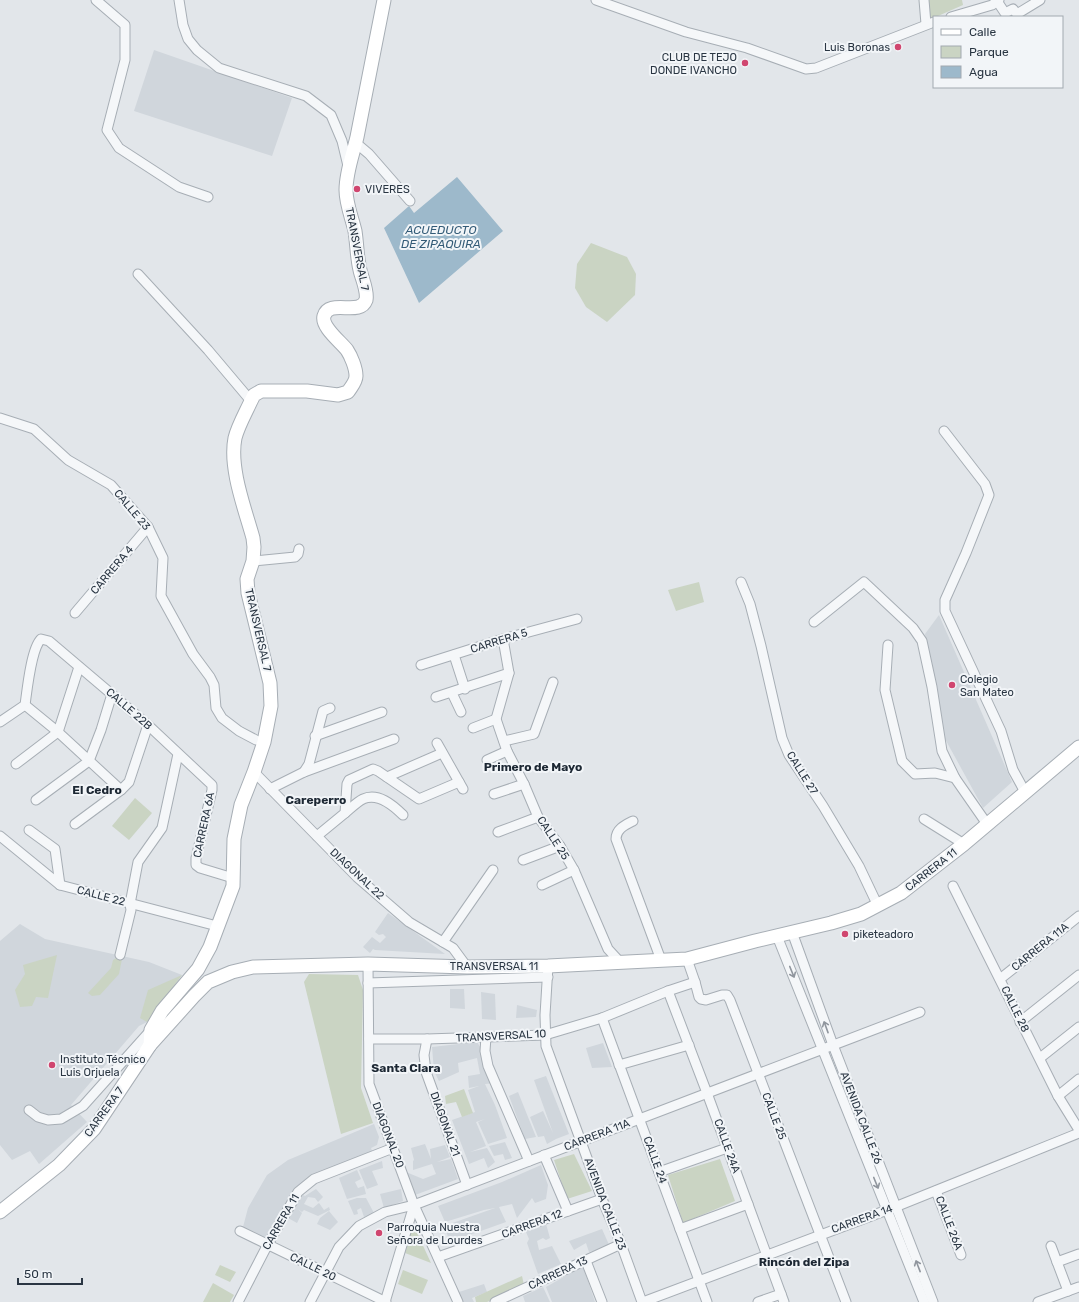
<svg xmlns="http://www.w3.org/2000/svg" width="1079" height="1302" font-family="Rubik,sans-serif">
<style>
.built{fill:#d0d6dc}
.green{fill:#cad4c3}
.water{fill:#9db9cb}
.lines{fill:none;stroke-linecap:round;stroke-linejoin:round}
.street-casing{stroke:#a7aeb5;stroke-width:11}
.secondary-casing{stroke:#a7aeb5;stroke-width:15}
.street{stroke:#f5f7f9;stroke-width:9}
.secondary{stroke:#fff;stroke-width:13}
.oneway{stroke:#90969e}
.poi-dot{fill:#d0466f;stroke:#f2f5f8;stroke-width:1.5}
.labels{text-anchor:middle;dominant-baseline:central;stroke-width:4;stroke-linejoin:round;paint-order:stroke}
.poi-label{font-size:11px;fill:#2a3643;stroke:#f2f5f8;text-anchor:start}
.street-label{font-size:11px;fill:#2a3643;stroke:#f2f5f8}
.water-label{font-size:12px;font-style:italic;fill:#335b77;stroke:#f2f5f8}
.neighbourhood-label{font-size:12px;font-weight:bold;fill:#1c2733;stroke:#f2f5f8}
</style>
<rect width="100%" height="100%" fill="#e2e6ea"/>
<g class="built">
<polygon points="154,50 292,98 272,156 134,111"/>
<polygon points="939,615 1012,782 983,808 944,737 925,634"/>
<polygon points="388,913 445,954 375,950 373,949 370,953 363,947 372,937 380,943 386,937 383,934 379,935 375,932"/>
<polygon points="20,924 45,939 149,962 182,975 147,1022 139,1026 71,1105 87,1122 39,1164 30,1151 12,1160 0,1145 0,941"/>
<polygon points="450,989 464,989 465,1009 450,1008"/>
<polygon points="481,992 495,994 496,1020 482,1019"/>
<polygon points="517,1005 537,1010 536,1017 516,1018"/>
<polygon points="477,1042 485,1055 496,1083 485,1084 495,1105 507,1138 488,1144 478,1122 485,1119 476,1122 486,1146 470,1152 487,1148 495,1162 488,1168 484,1158 469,1164 452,1120 475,1112 468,1090 479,1086 469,1088 468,1076 480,1074 477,1058 458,1063 459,1072 439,1081 434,1071 432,1047"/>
<polygon points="603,1043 612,1067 592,1068 586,1048"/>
<polygon points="546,1076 569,1134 556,1139 547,1144 544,1136 538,1137 530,1117 543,1111 553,1133 534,1080"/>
<polygon points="518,1092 536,1137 525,1139 509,1096"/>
<polygon points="374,1124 379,1137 377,1145 371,1148 372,1151 324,1171 296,1187 265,1238 243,1227 248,1208 267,1175 288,1160"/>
<polygon points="505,1142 512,1158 505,1160 503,1154 494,1156 489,1146"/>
<polygon points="425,1144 431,1159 430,1149 445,1145 450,1157 437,1162 451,1159 458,1179 415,1195 406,1172 423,1179 436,1174 432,1164 413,1170 413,1161 414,1160 411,1148"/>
<polygon points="382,1161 383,1168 372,1171 378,1185 367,1189 359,1170"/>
<polygon points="541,1165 548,1185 546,1199 535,1203 532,1198 517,1218 512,1204 499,1207 506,1222 450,1242 444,1226 495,1208 484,1210 445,1222 438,1206 502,1182"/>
<polygon points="357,1170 361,1179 355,1182 358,1188 364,1186 366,1194 347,1199 339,1178"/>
<polygon points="316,1189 323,1197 318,1202 315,1198 308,1197 304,1204 313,1208 319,1203 324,1210 329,1207 330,1210 318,1216 304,1210 302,1212 298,1209 302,1213 297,1223 288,1218 303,1195 305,1196"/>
<polygon points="401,1189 403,1201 384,1208 380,1194"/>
<polygon points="357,1198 366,1198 374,1213 364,1217 361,1208 357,1210 358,1214 354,1215 348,1201"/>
<polygon points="329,1211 338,1222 330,1230 317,1224 320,1218"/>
<polygon points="546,1224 550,1238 546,1240 543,1238 537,1241 539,1250 552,1246 561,1264 538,1274 527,1243 529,1239 526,1232"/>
<polygon points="602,1229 610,1247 589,1252 586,1243 574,1250 569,1241"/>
<polygon points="583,1266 595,1302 552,1302 546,1287"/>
<polygon points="484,1284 487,1292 472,1298 474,1302 463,1302 459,1292"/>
<polygon points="543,1287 550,1302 525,1302 523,1296"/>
</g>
<g class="green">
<polygon points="920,0 962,0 963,5 922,23"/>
<polygon points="591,243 627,257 636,274 635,295 607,322 586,307 575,288 577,264"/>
<polygon points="699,582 704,602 676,611 668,590"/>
<polygon points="135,798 152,813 129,840 112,826"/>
<polygon points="123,954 119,974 100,995 92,996 88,993 111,968 113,960"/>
<polygon points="57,955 48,998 36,997 32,1006 20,1007 15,990 25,974 23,965"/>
<polygon points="309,974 358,975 363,990 361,1088 373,1123 341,1134 304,982"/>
<polygon points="182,975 147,1022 140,1018 148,990"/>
<polygon points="464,1089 473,1113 462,1117 456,1102 446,1104 445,1096"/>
<polygon points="574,1154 592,1191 567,1199 554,1160"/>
<polygon points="720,1159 735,1201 683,1223 668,1175"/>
<polygon points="413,1224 431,1263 405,1253"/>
<polygon points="220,1265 236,1272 230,1282 215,1275"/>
<polygon points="403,1270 428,1280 422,1294 398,1284"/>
<polygon points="522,1276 524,1285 487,1302 476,1302 475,1297"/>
<polygon points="213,1283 234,1295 230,1302 203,1302"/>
</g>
<polygon class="water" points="457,177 503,231 419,303 384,228 409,206 414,213"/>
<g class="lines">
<g class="street-casing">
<g id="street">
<polyline points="96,0 125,25 125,60 107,130 119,148 179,187 208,197"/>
<polyline points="179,0 183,25 188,39 197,50 219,68 306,96 331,115 342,141 348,166"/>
<polyline points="596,0 686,32 747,48 806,69 816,68 934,22"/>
<polyline points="924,0 926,24"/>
<polyline points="997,1 1005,13 1013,9 1017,14 1040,0"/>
<polyline points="951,17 992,5 999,0"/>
<polyline points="356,143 369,154 410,201"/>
<polyline points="138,274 208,350 251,401"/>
<polyline points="0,418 34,429 68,460 111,485 148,527 163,558 161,596 193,654 210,677 214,685 216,708 222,718 239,731 256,740 264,742"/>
<polyline points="944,431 985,484 989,495 966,553 945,600 945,611 1001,731 1013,770 1025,792"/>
<polyline points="253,561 295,557 298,554 299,549"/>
<polyline points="741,582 750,604 761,646 782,738 789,755 823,806 859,866 878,906"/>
<polyline points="75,613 148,527"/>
<polyline points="814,622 864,582 913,628 922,641 932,687 942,751 955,778"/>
<polyline points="503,639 509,673 496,719 507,751 524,784 538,817 560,846 574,870 608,949 620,962"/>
<polyline points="888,645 885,690 902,761 915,774 935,773 955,778 987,824"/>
<polyline points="454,655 465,689"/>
<polyline points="421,665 503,639 577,619"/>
<polyline points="452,693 461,712"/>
<polyline points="436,697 509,673"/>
<polyline points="25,705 58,732 121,790"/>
<path d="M0 722 25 705C27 691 31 649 41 639L49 641 148 725 212 785V790L196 858V865L200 868 233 878"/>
<polyline points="473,728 496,719"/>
<polyline points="315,736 382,712"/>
<polyline points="504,741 534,734 553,682"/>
<polyline points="437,743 463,789"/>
<polyline points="487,760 507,751"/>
<polyline points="16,764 58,732 79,667"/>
<polyline points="254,772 357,877 409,922 453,948 467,967"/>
<polyline points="304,772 309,764 323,711 330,708"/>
<polyline points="387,777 442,753"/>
<polyline points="270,789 304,772 394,739"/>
<polyline points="494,794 524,784"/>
<polyline points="36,800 89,761 101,730 112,694"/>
<path d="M345 813C351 808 357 802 363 799 378 792 393 805 403 815"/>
<polyline points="924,819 964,844"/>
<path d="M633 821C625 825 616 829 616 839L661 960"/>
<polyline points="75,824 121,790 129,782 148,725"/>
<polyline points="29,830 55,849 60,885"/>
<polyline points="498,832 538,817"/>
<polyline points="0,836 60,885 217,926"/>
<polyline points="317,836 345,813 347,784 349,780 373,769 378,771 419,799 459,782"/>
<polyline points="523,860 560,846"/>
<polyline points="542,885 574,870"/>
<polyline points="953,886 1058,1096 1079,1130"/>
<polyline points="792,932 833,1045 933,1302"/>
<polyline points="777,936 924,1302"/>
<polyline points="443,942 493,870"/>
<polyline points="120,955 131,910 130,904 138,862 162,828 178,754"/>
<polyline points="687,959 695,982 699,997 701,999 706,1000 722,995 727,995 730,1000 846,1302"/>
<polyline points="368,964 369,1084 414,1205 458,1302"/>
<polyline points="548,966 545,1015 546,1046 602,1199 621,1244 642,1302"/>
<polyline points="1000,979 1079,916"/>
<polyline points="368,983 548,977"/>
<polyline points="668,991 707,1093 784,1302"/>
<polyline points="602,1018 707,1302"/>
<polyline points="1020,1022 1079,975"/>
<polyline points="486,1037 485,1051 488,1066 529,1161"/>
<polyline points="369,1039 427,1039 545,1035 602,1018 668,991 695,982"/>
<polyline points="427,1039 424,1055 426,1072 467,1185"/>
<polyline points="1040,1058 1079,1027"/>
<polyline points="619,1065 689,1045"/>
<polyline points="1058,1096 1079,1079"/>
<polyline points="29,1110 38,1117 48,1120 61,1119 83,1106 151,1030"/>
<polyline points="544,1155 568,1211"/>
<polyline points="659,1172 727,1148"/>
<polyline points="936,1191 961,1255"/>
<polyline points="680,1229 748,1204"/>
<polyline points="240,1231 386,1302"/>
<polyline points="1051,1246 1068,1291"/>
<polyline points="438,1257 602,1199"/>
<polyline points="586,1261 602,1302"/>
<polyline points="1057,1262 1079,1254"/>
<polyline points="238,1302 268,1244 298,1192 314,1179 393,1148"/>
<polyline points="310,1302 339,1247 359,1226 385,1212 414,1205 920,1012"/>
<polyline points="385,1302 414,1205"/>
<polyline points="495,1302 621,1244"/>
<polyline points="643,1302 895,1207 1079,1133"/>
<polyline points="758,1302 781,1294"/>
<polyline points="1038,1302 1079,1287"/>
</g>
</g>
<g class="secondary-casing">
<g id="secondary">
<path d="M150 1045 151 1030 162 1011 198 969 210 947 233 886 234 839 241 805 254 772 264 742 271 706 270 683 248 593 247 579 253 561 254 547 253 538C245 509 229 468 235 438 238 426 246 412 251 401L254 395 261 391H307L338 395 348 392C351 387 356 382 356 376 356 368 351 356 347 350 341 342 321 327 324 316 329 298 360 317 366 300 368 291 362 279 360 270 357 258 357 244 355 231 352 218 346 204 346 190 346 172 353 154 357 137 366 91 375 46 384 0"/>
<polyline points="0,1212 59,1165 94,1129 150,1045 194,996 208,982 232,972 253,967 368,964 467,967 548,966 687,959 755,941 831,923 861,914 901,893 964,844 1079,747"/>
</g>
</g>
<use href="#street" class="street"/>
<use href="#secondary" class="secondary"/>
</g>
<defs><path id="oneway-shaft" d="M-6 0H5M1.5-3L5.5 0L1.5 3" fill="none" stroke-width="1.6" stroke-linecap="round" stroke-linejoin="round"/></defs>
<g class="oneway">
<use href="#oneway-shaft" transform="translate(792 972) rotate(68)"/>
<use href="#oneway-shaft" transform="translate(826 1027) rotate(-110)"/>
<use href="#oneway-shaft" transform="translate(876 1183) rotate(68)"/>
<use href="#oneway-shaft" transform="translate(918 1266) rotate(-111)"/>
</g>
<g class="poi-dot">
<circle cx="898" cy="47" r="4"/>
<circle cx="745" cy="63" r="4"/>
<circle cx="357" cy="189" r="4"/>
<circle cx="952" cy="685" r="4"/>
<circle cx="845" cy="934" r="4"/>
<circle cx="52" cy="1065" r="4"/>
<circle cx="379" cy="1233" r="4"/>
</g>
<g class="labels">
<g class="poi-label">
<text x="890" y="47" text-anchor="end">Luis Boronas</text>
<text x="737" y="57" text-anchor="end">CLUB DE TEJO<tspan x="737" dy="13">DONDE IVANCHO</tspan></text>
<text x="365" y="189">VIVERES</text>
<text x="960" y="679">Colegio<tspan x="960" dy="13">San Mateo</tspan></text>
<text x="853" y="934">piketeadoro</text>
<text x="60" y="1059">Instituto Técnico<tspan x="60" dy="13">Luis Orjuela</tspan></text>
<text x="387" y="1227">Parroquia Nuestra<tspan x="387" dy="13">Señora de Lourdes</tspan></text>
</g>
<g class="street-label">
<text transform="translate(357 249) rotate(79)">TRANSVERSAL 7</text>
<text transform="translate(132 510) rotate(50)">CALLE 23</text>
<text transform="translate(112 570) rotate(-50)">CARRERA 4</text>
<text transform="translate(258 630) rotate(77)">TRANSVERSAL 7</text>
<text transform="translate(499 641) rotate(-17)">CARRERA 5</text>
<text transform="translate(129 709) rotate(41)">CALLE 22B</text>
<text transform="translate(802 773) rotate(58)">CALLE 27</text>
<text transform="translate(204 825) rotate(-78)">CARRERA 6A</text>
<text transform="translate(553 838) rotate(57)">CALLE 25</text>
<text transform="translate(931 870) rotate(-38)">CARRERA 11</text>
<text transform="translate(357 874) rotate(43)">DIAGONAL 22</text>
<text transform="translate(101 896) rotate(15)">CALLE 22</text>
<text transform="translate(1040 947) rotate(-39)">CARRERA 11A</text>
<text x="494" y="966">TRANSVERSAL 11</text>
<text transform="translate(1015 1009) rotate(64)">CALLE 28</text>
<text transform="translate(501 1036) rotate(-3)">TRANSVERSAL 10</text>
<text transform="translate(104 1112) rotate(-54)">CARRERA 7</text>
<text transform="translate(774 1116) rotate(69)">CALLE 25</text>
<text transform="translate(861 1118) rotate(69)">AVENIDA CALLE 26</text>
<text transform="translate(445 1124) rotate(70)">DIAGONAL 21</text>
<text transform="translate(388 1135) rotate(69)">DIAGONAL 20</text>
<text transform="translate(597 1135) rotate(-21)">CARRERA 11A</text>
<text transform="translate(727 1146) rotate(70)">CALLE 24A</text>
<text transform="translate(655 1160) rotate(70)">CALLE 24</text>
<text transform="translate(605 1204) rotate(69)">AVENIDA CALLE 23</text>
<text transform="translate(862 1219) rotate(-20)">CARRERA 14</text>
<text transform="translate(281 1222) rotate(-60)">CARRERA 11</text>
<text transform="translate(949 1223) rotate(69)">CALLE 26A</text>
<text transform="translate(532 1224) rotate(-20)">CARRERA 12</text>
<text transform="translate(313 1267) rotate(26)">CALLE 20</text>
<text transform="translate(558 1273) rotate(-25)">CARRERA 13</text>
</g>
<g class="water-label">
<text x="441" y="230">ACUEDUCTO<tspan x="441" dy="14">DE ZIPAQUIRA</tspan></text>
</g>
<g class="neighbourhood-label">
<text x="533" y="767">Primero de Mayo</text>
<text x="97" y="790">El Cedro</text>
<text x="316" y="800">Careperro</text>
<text x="406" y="1068">Santa Clara</text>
<text x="804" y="1262">Rincón del Zipa</text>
</g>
</g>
<rect x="933" y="16" width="130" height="72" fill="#f2f5f8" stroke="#a2a9b0"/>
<rect x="941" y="29" width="20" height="6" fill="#ffffff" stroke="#a2a9b0"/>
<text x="969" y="36" font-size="12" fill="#2a3643">Calle</text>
<rect x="941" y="46" width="20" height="12" fill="#cad4c3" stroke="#a2a9b0"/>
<text x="969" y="56" font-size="12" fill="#2a3643">Parque</text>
<rect x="941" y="66" width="20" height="12" fill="#9db9cb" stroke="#a2a9b0"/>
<text x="969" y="76" font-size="12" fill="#2a3643">Agua</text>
<path d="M18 1278v6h64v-6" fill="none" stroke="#2a3643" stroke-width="2"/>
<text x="24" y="1278" font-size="12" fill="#2a3643" stroke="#f2f5f8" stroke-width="3" paint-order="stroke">50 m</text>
</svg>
